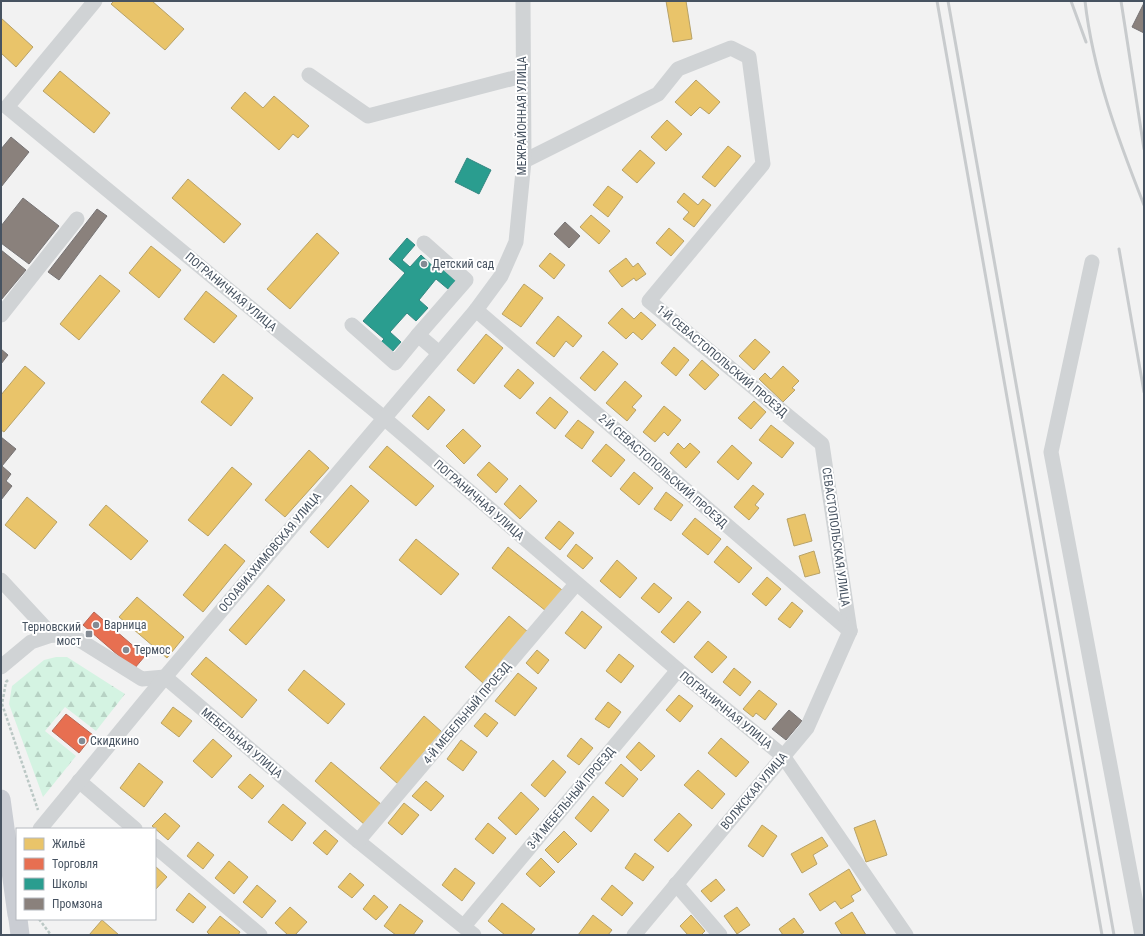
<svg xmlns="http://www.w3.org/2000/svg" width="1145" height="936" font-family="'Roboto Condensed',sans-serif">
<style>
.forest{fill:url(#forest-firs)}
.homes{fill:#e9c46a;stroke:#b8a267}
.shops{fill:#e76f51;stroke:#b76756}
.schools{fill:#2a9d8f;stroke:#338781}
.industry{fill:#8a817c;stroke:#767374}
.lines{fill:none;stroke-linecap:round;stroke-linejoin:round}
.path{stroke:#bbc8c5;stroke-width:2.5;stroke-dasharray:3 2;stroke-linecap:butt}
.minor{stroke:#d0d3d5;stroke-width:15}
.major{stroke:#cacdd3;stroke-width:19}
.rail{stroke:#c8cbcd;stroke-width:3}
.poi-dot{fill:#838b94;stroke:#fff;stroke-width:1.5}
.labels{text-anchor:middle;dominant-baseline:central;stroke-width:4;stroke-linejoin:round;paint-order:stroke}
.street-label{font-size:12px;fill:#475361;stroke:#fff}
.poi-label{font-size:12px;fill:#475361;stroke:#fff;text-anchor:start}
</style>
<defs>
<pattern id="forest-firs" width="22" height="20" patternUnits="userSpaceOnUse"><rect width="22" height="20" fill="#d4f3e2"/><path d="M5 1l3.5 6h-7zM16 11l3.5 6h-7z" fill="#b7d2c4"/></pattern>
</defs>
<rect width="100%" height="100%" fill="#f2f2f2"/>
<polygon class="forest" points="56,657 67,657 125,694 96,731 65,707 45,731 76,756 43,797 9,704 12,686 44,660"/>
<g class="homes">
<polygon points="114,1 152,1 184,29 165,50 111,4"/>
<polygon points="666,1 686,1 692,39 673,42"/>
<polygon points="1,18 33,47 16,67 1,53"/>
<polygon points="60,71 110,113 94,133 43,91"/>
<polygon points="696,80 720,102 709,114 700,107 691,116 675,102"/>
<polygon points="245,92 263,108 274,96 309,126 298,138 293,134 279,150 231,108"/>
<polygon points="667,120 682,134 666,151 651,137"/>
<polygon points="728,146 741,156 715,187 702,177"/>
<polygon points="640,150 655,163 637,183 622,170"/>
<polygon points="188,179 241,224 224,243 172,198"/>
<polygon points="608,186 623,197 608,217 593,205"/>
<polygon points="684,193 698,205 703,199 711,205 694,227 683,219 689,212 677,202"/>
<polygon points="591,215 610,231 599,244 580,227"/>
<polygon points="669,228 684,241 671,256 656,243"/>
<polygon points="317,233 339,253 290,309 267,289"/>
<polygon points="151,246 181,270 159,298 129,273"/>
<polygon points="550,253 565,265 554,279 539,266"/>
<polygon points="626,258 633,267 638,263 646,274 636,281 634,278 622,287 609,271"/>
<polygon points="100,275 120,291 79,340 60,324"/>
<polygon points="524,284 543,298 521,327 502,314"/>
<polygon points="206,291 237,316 214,343 184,319"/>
<polygon points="622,308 634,319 641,312 656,325 642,340 633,332 626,339 608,323"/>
<polygon points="558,316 582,336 573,347 566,341 554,357 536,343"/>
<polygon points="486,334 503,348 474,384 457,370"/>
<polygon points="755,339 770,352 754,370 739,356"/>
<polygon points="674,347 689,360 676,376 661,363"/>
<polygon points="603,351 618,364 595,391 580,378"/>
<polygon points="702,360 719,375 705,390 689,375"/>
<polygon points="25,366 45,383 4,432 1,430 1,395"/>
<polygon points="783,366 799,381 792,388 795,390 783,402 759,379 765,373 771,379"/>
<polygon points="518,369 534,383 520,399 504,386"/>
<polygon points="223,374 253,398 231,426 201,402"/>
<polygon points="625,381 642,396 632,407 636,410 627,421 606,403"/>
<polygon points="429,396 445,410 428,430 412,416"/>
<polygon points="550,397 568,412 555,429 536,413"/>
<polygon points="754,401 766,412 751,429 738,418"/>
<polygon points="664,406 681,420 668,436 664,432 655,442 643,432"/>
<polygon points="578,420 594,432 582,449 565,436"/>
<polygon points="771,425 794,443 782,458 759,440"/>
<polygon points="463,429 481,446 464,464 446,446"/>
<polygon points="678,443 684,449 690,443 700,452 686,468 670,453"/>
<polygon points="606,444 625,460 611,477 592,461"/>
<polygon points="732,445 752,463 738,480 717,462"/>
<polygon points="387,446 434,486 416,506 369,467"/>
<polygon points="309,450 329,468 285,517 265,500"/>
<polygon points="489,462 508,479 496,493 477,475"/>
<polygon points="232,467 252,484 208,536 188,520"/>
<polygon points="634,472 653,488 639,505 620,489"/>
<polygon points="351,485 369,501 328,548 310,532"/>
<polygon points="520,485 537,501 520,519 504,504"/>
<polygon points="753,485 764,494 755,505 759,508 749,520 734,507"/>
<polygon points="666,492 683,505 671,521 654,509"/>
<polygon points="27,497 57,522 35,549 5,525"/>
<polygon points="106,505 148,541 131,560 89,525"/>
<polygon points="805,514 812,541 794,546 787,519"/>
<polygon points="695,518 721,539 708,555 682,534"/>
<polygon points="559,521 574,533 560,550 545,538"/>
<polygon points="416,539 459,574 441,595 399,560"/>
<polygon points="225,544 245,561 203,612 183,595"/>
<polygon points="576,544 593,558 583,569 567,556"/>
<polygon points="727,546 752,568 739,583 714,562"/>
<polygon points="508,547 562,590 546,611 492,568"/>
<polygon points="814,551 820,573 805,577 799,556"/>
<polygon points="617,560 637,578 620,598 600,581"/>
<polygon points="767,577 781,589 766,606 752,594"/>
<polygon points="654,583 672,598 659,613 641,598"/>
<polygon points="268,585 285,600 246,645 229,630"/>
<polygon points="137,597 184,637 167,658 119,617"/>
<polygon points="688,601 701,612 674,643 661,632"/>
<polygon points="792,602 803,611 790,628 778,619"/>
<polygon points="582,611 602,627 585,649 565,633"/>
<polygon points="509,616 528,632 483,683 465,667"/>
<polygon points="708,641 727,657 712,673 694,657"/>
<polygon points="537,650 549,660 538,674 526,663"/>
<polygon points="619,654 634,666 621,683 606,671"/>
<polygon points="206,657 257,700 242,718 191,674"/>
<polygon points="734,668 751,682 740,696 723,682"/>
<polygon points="304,670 345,704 328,724 288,690"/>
<polygon points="518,673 537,688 515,716 495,701"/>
<polygon points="759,690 777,704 765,720 756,713 753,717 743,709"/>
<polygon points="679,695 693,706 680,722 666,710"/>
<polygon points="608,702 621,712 609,728 595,719"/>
<polygon points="173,707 192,721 179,737 161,723"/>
<polygon points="485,713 498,723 487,737 474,726"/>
<polygon points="424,716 442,732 398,784 380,768"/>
<polygon points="581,738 593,748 579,765 567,756"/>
<polygon points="721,738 749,762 736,777 708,753"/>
<polygon points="213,739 232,756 212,778 193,761"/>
<polygon points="461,740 477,752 463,771 447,759"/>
<polygon points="639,742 655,756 641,771 626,757"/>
<polygon points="553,760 566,772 545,797 531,785"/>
<polygon points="331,762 382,805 365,825 315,781"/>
<polygon points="139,763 163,782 144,807 120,788"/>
<polygon points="621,764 638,779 623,797 605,783"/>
<polygon points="698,770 725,794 712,809 684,785"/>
<polygon points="250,774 264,786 252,799 238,787"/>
<polygon points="426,781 444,796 431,811 412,796"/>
<polygon points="521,792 539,809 516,835 498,818"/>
<polygon points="593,796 609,810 591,832 575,818"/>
<polygon points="404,803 419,815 402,835 388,823"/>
<polygon points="283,804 306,823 292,841 268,822"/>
<polygon points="165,813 180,826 168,840 152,826"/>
<polygon points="679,813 692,825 668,852 654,840"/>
<polygon points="875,820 887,855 866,862 854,828"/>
<polygon points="488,823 506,838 493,854 475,839"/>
<polygon points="762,825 777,836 763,857 748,846"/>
<polygon points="325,830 338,841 327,855 313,843"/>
<polygon points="564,831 577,844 558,863 545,850"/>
<polygon points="822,837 828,846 813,855 817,864 802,873 791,854"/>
<polygon points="198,842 214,855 203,869 187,856"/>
<polygon points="635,853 654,867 643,881 625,868"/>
<polygon points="541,858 555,872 540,887 526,874"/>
<polygon points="229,861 248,877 234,894 215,878"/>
<polygon points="155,866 167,877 155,890"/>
<polygon points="455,868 475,883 462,901 442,885"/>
<polygon points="849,869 861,890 851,896 854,901 841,909 835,901 820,911 809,894"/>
<polygon points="350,873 364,885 352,898 338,887"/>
<polygon points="716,879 725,890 711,902 701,891"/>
<polygon points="257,885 276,901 262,918 243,902"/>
<polygon points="612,885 633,903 622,916 601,899"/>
<polygon points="189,893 206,907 193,923 176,910"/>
<polygon points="374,895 388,907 376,920 363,909"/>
<polygon points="502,903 535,929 530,935 505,935 488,921"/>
<polygon points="400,904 423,921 413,935 396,935 384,926"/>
<polygon points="290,907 307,922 295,935 288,935 275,923"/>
<polygon points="737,907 750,925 737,934 724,916"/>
<polygon points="852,912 866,935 842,935 835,923"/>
<polygon points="593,915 612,930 608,935 578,935"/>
<polygon points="691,915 705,931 701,935 688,935 680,926"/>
<polygon points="220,916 240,932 238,935 210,935 207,932"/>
<polygon points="794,918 804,932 800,935 783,935 779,929"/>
<polygon points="102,920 119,935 89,935"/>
</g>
<g class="shops">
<polygon points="94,612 145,656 134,669 83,625"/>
<polygon points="66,714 93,735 79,753 52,731"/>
</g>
<g class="schools">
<polygon points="467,158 491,170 479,194 455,182"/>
<polygon points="407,238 415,245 402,260 410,267 421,255 441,274 445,269 457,279 448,289 436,279 419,300 428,308 416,321 407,313 390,332 401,342 392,352 381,342 384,339 363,321 405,273 389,259"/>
</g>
<g class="industry">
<polygon points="1144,3 1144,33 1132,27"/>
<polygon points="11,137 29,152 1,187 1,149"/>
<polygon points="23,198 59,226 29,264 1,243 1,226"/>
<polygon points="97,209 107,216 59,280 48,272"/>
<polygon points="565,222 580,236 569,248 554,234"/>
<polygon points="1,250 26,270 1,300"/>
<polygon points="1,349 8,355 1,364"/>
<polygon points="1,437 16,449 2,466 11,474 6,481 12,486 1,500"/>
<polygon points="789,710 802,721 786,740 772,729"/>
</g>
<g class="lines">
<g class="path">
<polyline points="8,680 6,682 2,704 38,810"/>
<polyline points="39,919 51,935"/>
</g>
<g class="minor">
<polyline points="95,1 7,107 384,418 678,670 783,756 906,935"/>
<polyline points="309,75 368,116 522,76"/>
<polyline points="524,161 658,94 678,69 731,48 749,57 763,164 649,301 822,444 850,631"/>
<polyline points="424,243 466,280 418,335 439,353"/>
<polyline points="1092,262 1051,452 1142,935"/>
<polyline points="476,310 850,631"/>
<polyline points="1,315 77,219"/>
<polyline points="352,325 395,363 418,335"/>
<polyline points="1,580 52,635"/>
<polyline points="1,667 31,642 52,635 73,636 142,679 165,677 358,841 474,935"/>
<polyline points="79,781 135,829"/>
<polyline points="40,829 165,677 476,310 501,276 516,242 524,161 523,1"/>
<polyline points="358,841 576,584"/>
<polyline points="155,846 260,935"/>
<polyline points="676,884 720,935"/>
<polyline points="464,926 678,670"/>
<polyline points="634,935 807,728 850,631"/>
</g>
<g class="major">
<polyline points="1,799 17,915"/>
<polyline points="18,919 20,935"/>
</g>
<g class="rail">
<polyline points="937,1 1102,935"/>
<polyline points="948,1 1114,935"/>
<polyline points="1071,1 1086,42"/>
<path d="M1085 1C1093 72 1118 139 1144 205"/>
<polyline points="1121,1 1144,149"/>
<polyline points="1119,249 1144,392"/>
</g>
</g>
<g class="poi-dot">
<circle cx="424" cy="264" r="4"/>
<circle cx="96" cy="625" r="4"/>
<rect x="85" y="630" width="8" height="8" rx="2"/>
<circle cx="126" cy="650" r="4"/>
<circle cx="82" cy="741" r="4"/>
</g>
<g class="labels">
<g class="street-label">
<text transform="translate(522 116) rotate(-90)">МЕЖРАЙОННАЯ УЛИЦА</text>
<text transform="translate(231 292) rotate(40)">ПОГРАНИЧНАЯ УЛИЦА</text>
<text transform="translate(722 361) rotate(40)">1-Й СЕВАСТОПОЛЬСКИЙ ПРОЕЗД</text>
<text transform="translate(663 471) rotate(41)">2-Й СЕВАСТОПОЛЬСКИЙ ПРОЕЗД</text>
<text transform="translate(479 500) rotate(41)">ПОГРАНИЧНАЯ УЛИЦА</text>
<text transform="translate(836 537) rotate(82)">СЕВАСТОПОЛЬСКАЯ УЛИЦА</text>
<text transform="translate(270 552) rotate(-50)">ОСОАВИАХИМОВСКАЯ УЛИЦА</text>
<text transform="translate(726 710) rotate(39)">ПОГРАНИЧНАЯ УЛИЦА</text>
<text transform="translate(467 713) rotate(-50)">4-Й МЕБЕЛЬНЫЙ ПРОЕЗД</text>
<text transform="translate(242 743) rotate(40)">МЕБЕЛЬНАЯ УЛИЦА</text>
<text transform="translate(754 791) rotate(-50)">ВОЛЖСКАЯ УЛИЦА</text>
<text transform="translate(571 798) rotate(-50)">3-Й МЕБЕЛЬНЫЙ ПРОЕЗД</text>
</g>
<g class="poi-label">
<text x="432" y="264">Детский сад</text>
<text x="104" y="625">Варница</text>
<text x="81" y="627" text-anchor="end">Терновский<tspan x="81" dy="14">мост</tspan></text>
<text x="134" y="650">Термос</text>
<text x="90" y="741">Скидкино</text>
</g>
</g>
<rect width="1145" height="936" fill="none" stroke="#475361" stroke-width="4"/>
<rect x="16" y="828" width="140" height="92" fill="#ffffff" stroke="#b5bac0"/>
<rect x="24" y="838" width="20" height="12" fill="#e9c46a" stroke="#b5bac0"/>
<text x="52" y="848" font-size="12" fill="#475361">Жильё</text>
<rect x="24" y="858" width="20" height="12" fill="#e76f51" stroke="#b5bac0"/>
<text x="52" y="868" font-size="12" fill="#475361">Торговля</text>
<rect x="24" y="878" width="20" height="12" fill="#2a9d8f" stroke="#b5bac0"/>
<text x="52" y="888" font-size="12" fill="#475361">Школы</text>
<rect x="24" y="898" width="20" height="12" fill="#8a817c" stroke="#b5bac0"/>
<text x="52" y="908" font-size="12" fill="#475361">Промзона</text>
</svg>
